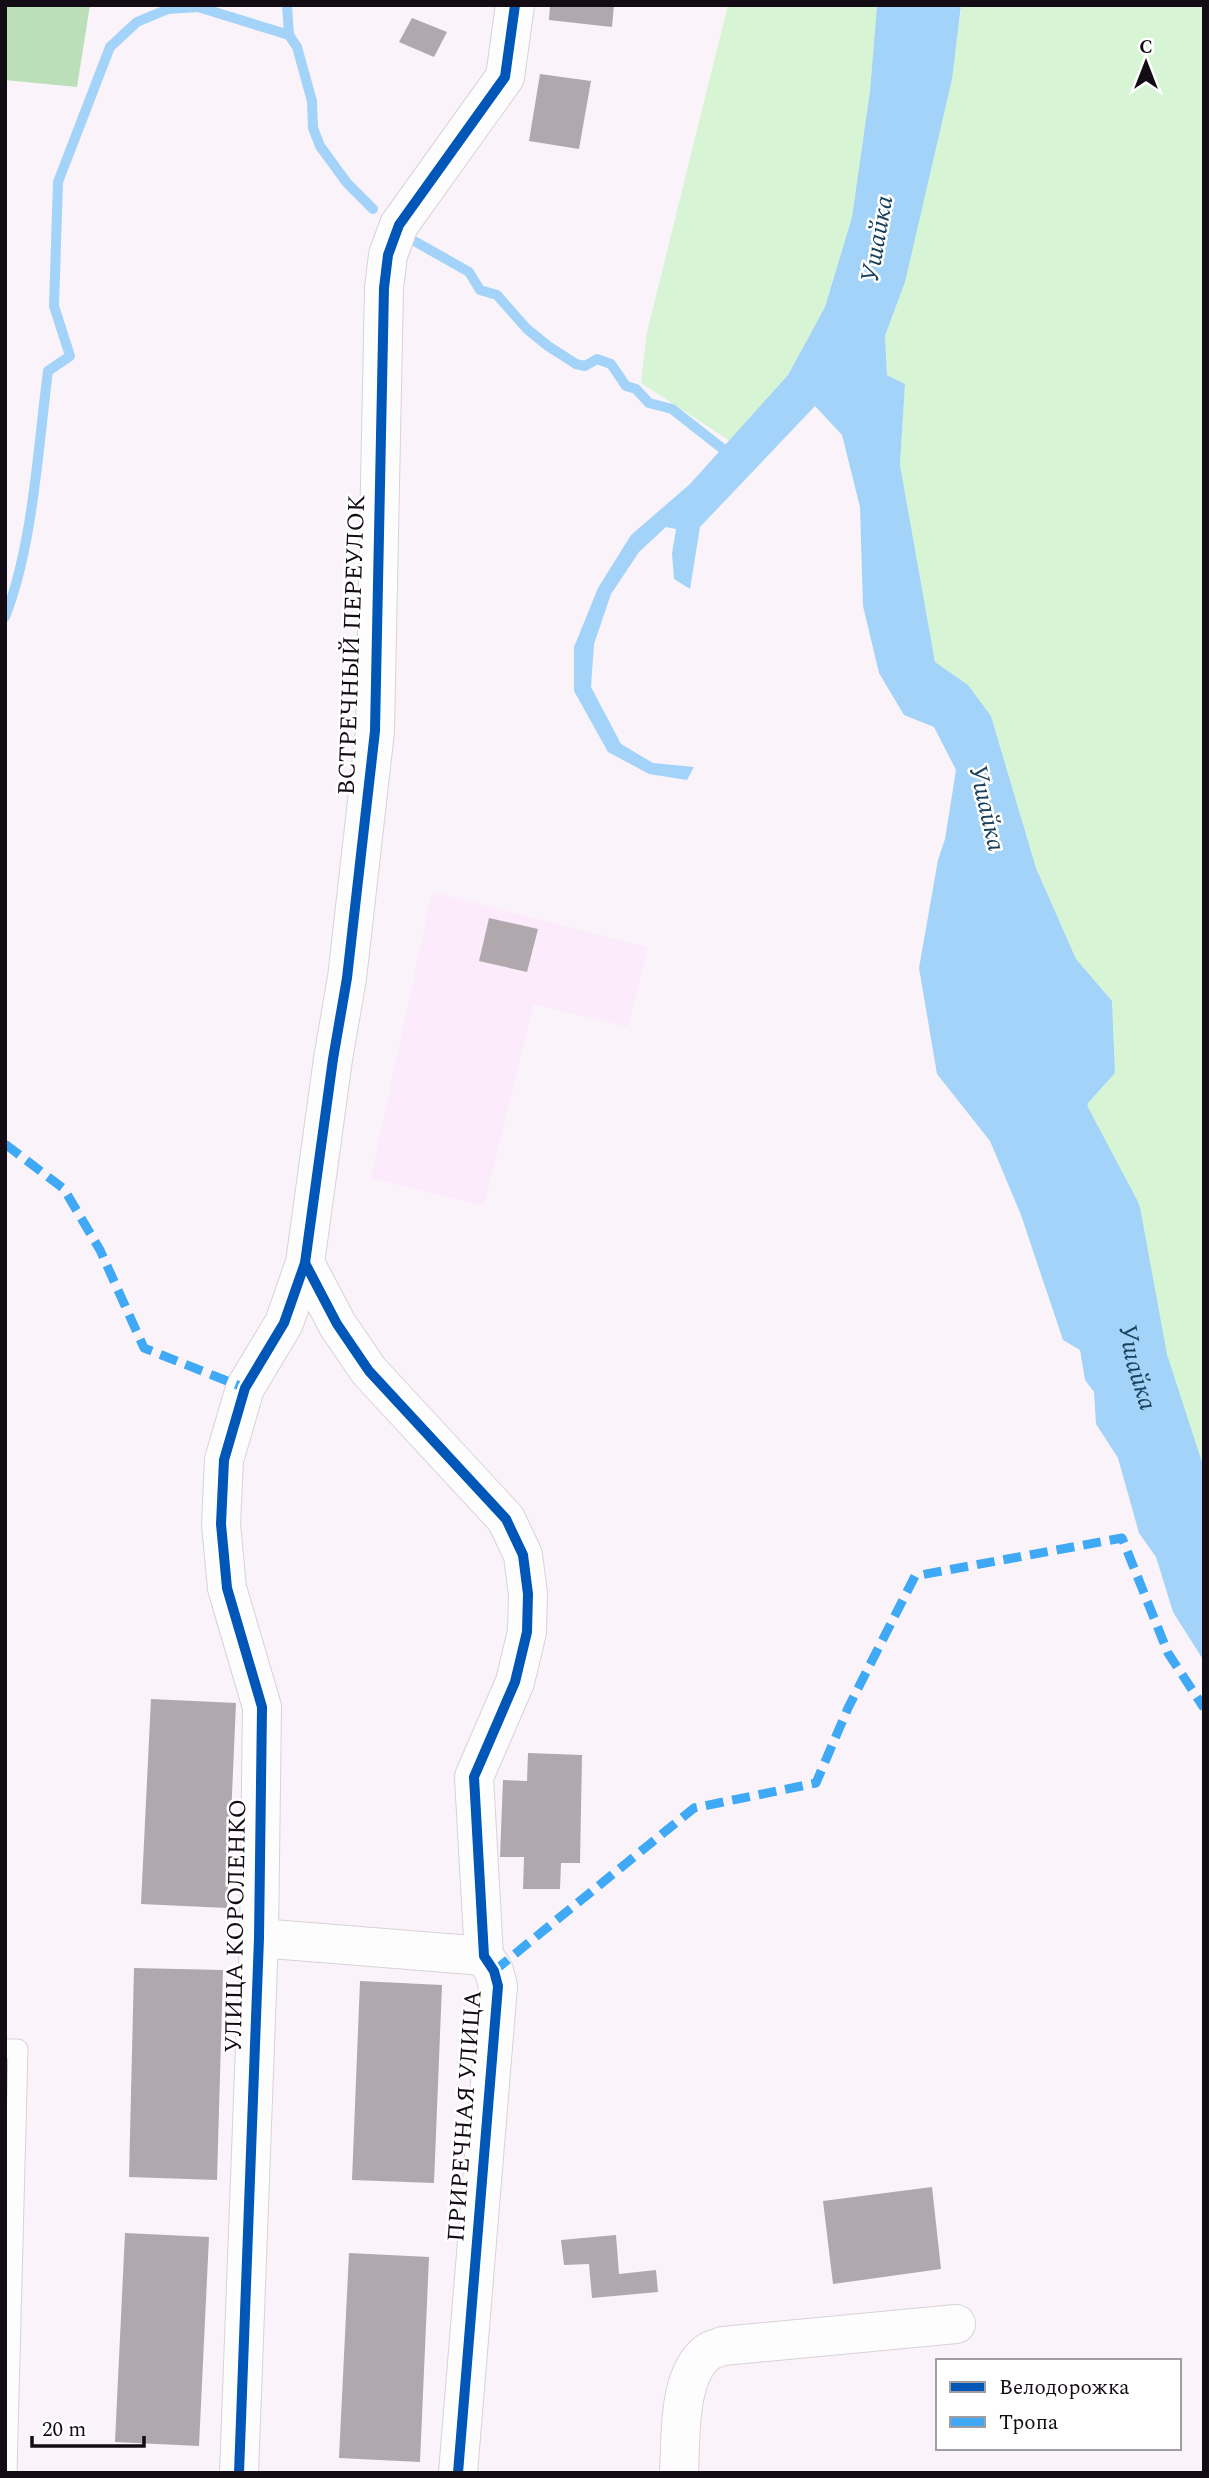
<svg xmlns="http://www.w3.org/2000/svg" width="1209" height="2478" font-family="Spectral,serif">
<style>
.built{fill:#fbebfb}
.green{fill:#d7f5d5}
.forest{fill:#badfb9}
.water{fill:#a3d3f8}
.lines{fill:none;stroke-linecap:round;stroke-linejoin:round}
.stream{stroke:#a3d3f8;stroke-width:10}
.river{stroke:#a3d3f8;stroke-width:68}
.building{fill:#b0a8ad}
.lane-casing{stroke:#d9d1d8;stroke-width:21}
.street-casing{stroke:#d9d1d8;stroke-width:40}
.lane{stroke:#fefdfe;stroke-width:19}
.street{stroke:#fefdfe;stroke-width:38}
.quiet{stroke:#3fa9f5;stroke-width:9;stroke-dasharray:18 9;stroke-linecap:butt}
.cycleway-casing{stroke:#fff;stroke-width:15}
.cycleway{stroke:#0057b8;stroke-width:10}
.labels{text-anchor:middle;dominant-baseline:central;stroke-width:5;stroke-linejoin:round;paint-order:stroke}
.street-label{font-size:24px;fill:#140c14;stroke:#fff}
.water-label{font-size:26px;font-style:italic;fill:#1a415b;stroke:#fff}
</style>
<rect width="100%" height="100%" fill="#faf4fa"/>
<polygon class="built" points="432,892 648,947 628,1027 534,1004 484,1206 371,1178"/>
<g class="green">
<polygon points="728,5 877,5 870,91 852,217 825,307 788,375 730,441 641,383 647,332"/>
<path d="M961 5H1204V1506L1200 1496 1190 1487 1166 1432 1143 1415 1149 1395C1133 1375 1118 1346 1123 1320L1075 1197 1088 1103 1115 1073 1112 1001 1076 959 1036 868 991 716 968 685 935 662 900 465 905 384 887 375 885 336 905 282 961 12Z"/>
</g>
<polygon class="forest" points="5,5 90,5 77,87 5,80"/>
<polygon class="water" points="877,5 961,5 952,79 905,282 885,336 887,375 905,384 900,465 935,662 968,685 991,716 1036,868 1076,959 1112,1001 1115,1073 1088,1103 1075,1197 1085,1225 1110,1274 1123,1320 1120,1334 1135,1377 1149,1395 1143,1415 1166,1432 1190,1473 1190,1487 1200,1496 1204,1506 1204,1661 1173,1612 1156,1557 1139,1533 1118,1458 1096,1424 1094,1392 1085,1380 1080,1350 1063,1340 1021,1215 990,1141 937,1074 919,968 938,860 945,839 956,770 934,727 904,715 879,673 863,606 860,507 842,435 815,406 700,527 690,589 674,579 672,554 676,529 666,527 639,552 611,594 594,644 591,687 621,744 653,763 694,767 687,780 649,774 608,752 574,691 574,647 598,588 631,535 690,484 788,375 825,307 852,217 870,91"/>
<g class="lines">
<g class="stream">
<polyline points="287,5 289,35 297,47 312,101 313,128 320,146 347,183 373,209"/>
<polyline points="416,242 469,272 480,290 497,295 527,329 548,346 576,364 585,366 597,359 611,364 626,386 636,389 649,403 672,409 723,449"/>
<path d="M5 617C33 546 38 448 48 371L70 356 54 306 58 182 110 47 137 22 168 9 198 7 289 35"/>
</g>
<path class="river" id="s1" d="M1035 1080 1107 1216 1134 1363 1197 1557 1204 1570"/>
</g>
<g class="building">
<polygon points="550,5 614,5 612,27 549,20"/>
<polygon points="412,18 447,32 434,57 399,42"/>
<polygon points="540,74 591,81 579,149 529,141"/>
<polygon points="489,918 538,929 527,972 479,961"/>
<polygon points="151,1699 236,1703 227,1908 141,1904"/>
<polygon points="528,1753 582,1755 580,1863 561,1863 560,1889 523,1889 524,1857 500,1857 503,1780 527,1781"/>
<polygon points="134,1968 223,1970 217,2180 129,2177"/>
<polygon points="360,1981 442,1985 434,2183 352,2180"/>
<polygon points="932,2187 941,2269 833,2284 823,2201"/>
<polygon points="125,2233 209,2237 199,2446 115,2442"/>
<polygon points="616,2235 619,2274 656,2270 658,2292 592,2298 589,2264 564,2265 561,2240"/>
<polygon points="349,2253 429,2257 420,2462 339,2458"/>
</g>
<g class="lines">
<g class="lane-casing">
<polyline id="lane" points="5,2049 18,2049 7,2473"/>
</g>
<g class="street-casing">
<g id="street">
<polyline points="305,1263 337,1324 369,1371 506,1519 523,1555 528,1594 527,1632 515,1682 474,1777 484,1956 494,1971 498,1986 458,2473"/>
<polyline points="259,1938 484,1956"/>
<polyline points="239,2473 259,1938 262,1707 227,1588 221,1524 224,1460 245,1388 284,1323 305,1263 333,1059 347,978 375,731 384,288 388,255 399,225 505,77 515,5"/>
<path d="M679 2473C681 2439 677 2375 708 2352 712 2349 718 2348 723 2346L956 2324"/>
</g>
</g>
<use href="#lane" class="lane"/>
<use href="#street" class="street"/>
<g class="quiet">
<polyline points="5,1144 64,1189 100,1250 144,1348 245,1388"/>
<polyline points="494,1971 694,1808 816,1783 848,1708 915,1576 1122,1538 1168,1653 1204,1708"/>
</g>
<g class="cycleway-casing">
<g id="cycleway">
<polyline points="305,1263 337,1324 369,1371 506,1519 523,1555 528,1594 527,1632 515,1682 474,1777 484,1956 494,1971 498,1986 458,2473"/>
<polyline points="239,2473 259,1938 262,1707 227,1588 221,1524 224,1460 245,1388 284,1323 305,1263 333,1059 347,978 375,731 384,288 388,255 399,225 505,77 515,5"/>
</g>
</g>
<use href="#cycleway" class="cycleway"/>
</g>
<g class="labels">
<g class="street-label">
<text transform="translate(352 645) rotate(-88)">ВСТРЕЧНЫЙ ПЕРЕУЛОК</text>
<text transform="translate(236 1926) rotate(-89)">УЛИЦА КОРОЛЕНКО</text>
<text transform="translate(465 2116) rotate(-86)">ПРИРЕЧНАЯ УЛИЦА</text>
</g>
<g class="water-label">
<text transform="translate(877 239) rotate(-80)">Ушайка</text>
<text transform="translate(987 808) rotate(77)">Ушайка</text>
<text stroke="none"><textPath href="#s1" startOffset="308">Ушайка</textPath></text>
</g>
</g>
<rect width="1209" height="2478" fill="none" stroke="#140c14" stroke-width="14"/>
<rect x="936" y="2359" width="245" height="91" fill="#ffffff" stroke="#a19ea1" stroke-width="2"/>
<rect x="950" y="2382" width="35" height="10" fill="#0057b8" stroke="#a19ea1" stroke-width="2"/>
<text x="999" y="2394" font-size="21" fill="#140c14">Велодорожка</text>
<rect x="950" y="2417" width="35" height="10" fill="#3fa9f5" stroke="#a19ea1" stroke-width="2"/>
<text x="999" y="2429" font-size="21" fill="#140c14">Тропа</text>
<g transform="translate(1146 63)" stroke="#ffffff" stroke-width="5" paint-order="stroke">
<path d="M0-5L12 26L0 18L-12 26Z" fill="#140c14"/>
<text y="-10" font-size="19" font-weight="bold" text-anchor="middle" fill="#140c14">С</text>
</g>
<path d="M32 2436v10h112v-10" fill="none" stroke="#140c14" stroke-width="3.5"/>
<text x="42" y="2436" font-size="21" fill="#140c14" stroke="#ffffff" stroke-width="5" paint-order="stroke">20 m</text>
</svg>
